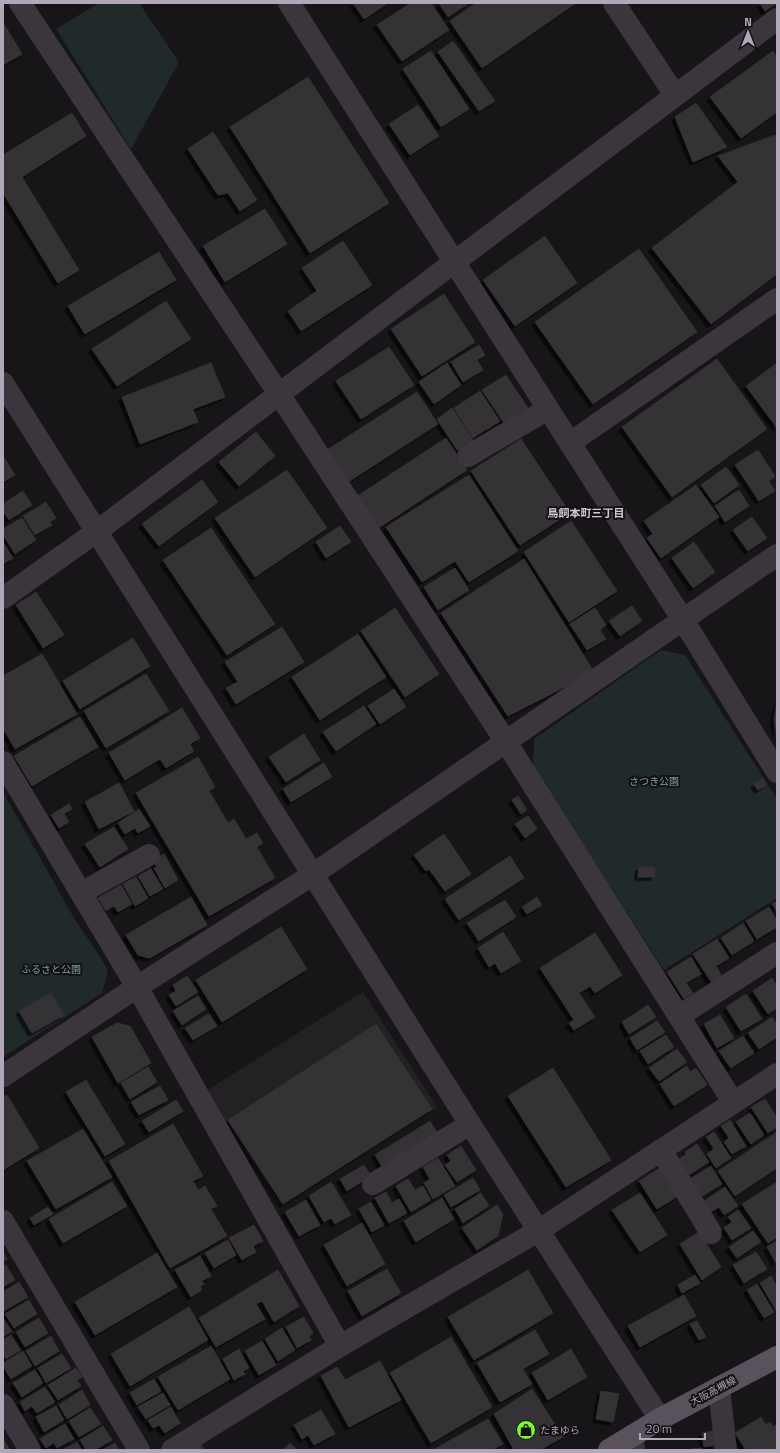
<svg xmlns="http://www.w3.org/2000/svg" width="780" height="1453" font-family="'Titillium Web','Noto Sans JP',sans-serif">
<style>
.built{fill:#242124}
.green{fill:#212a2b}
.building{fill:#363236;stroke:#332f33;filter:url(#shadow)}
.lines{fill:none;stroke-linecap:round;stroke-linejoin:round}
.minor{stroke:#3b363d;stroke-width:22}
.major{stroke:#59525c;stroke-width:22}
.labels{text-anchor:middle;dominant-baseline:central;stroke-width:4;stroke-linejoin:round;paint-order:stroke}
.park-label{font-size:10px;fill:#7da4a4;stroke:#121012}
.street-label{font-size:10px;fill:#b2a7b8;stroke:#121012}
.poi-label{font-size:10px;fill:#b2a7b8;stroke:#121012;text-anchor:start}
.neighbourhood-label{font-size:11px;font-weight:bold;fill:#d0c8d4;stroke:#121012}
</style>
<defs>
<filter id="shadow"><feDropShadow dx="-3.5" dy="3.5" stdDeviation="0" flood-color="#0009"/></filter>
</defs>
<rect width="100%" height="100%" fill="#171517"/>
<polygon class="built" points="363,992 437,1107 279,1206 206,1091"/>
<g class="green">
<polygon points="99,3 139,3 179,62 131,149 56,29"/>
<polygon points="661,650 685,655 777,799 777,898 664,970 533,767 534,739"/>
<polygon points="3,792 75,920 98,953 108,971 102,993 3,1057"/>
</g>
<g class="building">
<polygon points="353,3 388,3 364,19"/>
<polygon points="411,3 431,3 449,30 402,61 377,25"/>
<polygon points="439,3 469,3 448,17"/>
<polygon points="476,3 576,3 482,68 450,21"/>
<polygon points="760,3 777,3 765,11"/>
<polygon points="4,24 22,54 3,65 3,25"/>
<polygon points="453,41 495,101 479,111 438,52"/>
<polygon points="431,51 469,109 441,127 403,69"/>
<polygon points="773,51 777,57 777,112 741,138 710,97"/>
<polygon points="308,77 389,203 310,253 230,127"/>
<polygon points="696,103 727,147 693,162 675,117"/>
<polygon points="418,105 439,136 410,155 389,124"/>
<polygon points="72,113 86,136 22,177 79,270 58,283 3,193 3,155"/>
<polygon points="213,132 257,200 240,211 228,193 218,195 188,149"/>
<polygon points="775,135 777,137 777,274 711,324 652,248 738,182 718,156"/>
<polygon points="265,209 287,244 225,282 203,246"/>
<polygon points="545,236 577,283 515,326 483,280"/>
<polygon points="343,241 372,285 301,331 288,311 317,291 302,268"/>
<polygon points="639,249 697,332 593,404 535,322"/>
<polygon points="159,252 176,280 85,334 68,306"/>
<polygon points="444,294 475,342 422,376 391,329"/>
<polygon points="166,301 191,339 117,386 92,349"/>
<polygon points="479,345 485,355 477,360 483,370 463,382 451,362"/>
<polygon points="389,347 414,385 361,419 336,381"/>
<polygon points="717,359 767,429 672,497 622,427"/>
<polygon points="211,363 225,397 193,409 198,422 140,444 122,397"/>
<polygon points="447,363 461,385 434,404 419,382"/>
<polygon points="777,363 777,428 746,386"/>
<polygon points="506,375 528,408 504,423 482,390"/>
<polygon points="480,391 500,421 486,430 466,400"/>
<polygon points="417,392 438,424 348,482 327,450"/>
<polygon points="466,400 485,430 473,438 454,408"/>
<polygon points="452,408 473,440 457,450 437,419"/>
<polygon points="256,432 275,456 239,486 219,462"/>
<polygon points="446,438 467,470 377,529 356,497"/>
<polygon points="521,439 570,513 520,545 471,471"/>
<polygon points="758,450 775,476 769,481 775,491 759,501 735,465"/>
<polygon points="5,459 15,475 3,482 3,460"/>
<polygon points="726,467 739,485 714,503 701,485"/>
<polygon points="287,470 327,528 255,577 215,518"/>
<polygon points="469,475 518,551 469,582 455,561 422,582 386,527"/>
<polygon points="202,480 218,502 159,546 142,524"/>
<polygon points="696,485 719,517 661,558 647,538 653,534 644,521"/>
<polygon points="739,490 749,506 725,522 715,506"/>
<polygon points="23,491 32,505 9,520 3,511 3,504"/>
<polygon points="46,502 56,518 50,522 52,525 35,535 23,516"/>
<polygon points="752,517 767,538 748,551 733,530"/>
<polygon points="22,518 36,540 15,554 3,535 3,529"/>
<polygon points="571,521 617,591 569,622 524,552"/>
<polygon points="340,526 351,542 326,558 316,542"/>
<polygon points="211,528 275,624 227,655 163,560"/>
<polygon points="3,542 13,558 3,564"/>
<polygon points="694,542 715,572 693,588 672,558"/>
<polygon points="524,559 594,672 508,716 441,613"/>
<polygon points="455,568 469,590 438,610 424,587"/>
<polygon points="36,592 64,635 43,648 16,605"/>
<polygon points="632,606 642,621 620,636 609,621"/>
<polygon points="395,608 439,674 405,697 361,631"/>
<polygon points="595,608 606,625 600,630 606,639 587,650 570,624"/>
<polygon points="282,627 304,662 236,704 226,688 238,682 225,662"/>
<polygon points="358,634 386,677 320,720 292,677"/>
<polygon points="133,638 150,666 80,709 63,681"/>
<polygon points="42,654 77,714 15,749 3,728 3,676"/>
<polygon points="146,674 169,711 106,748 84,711"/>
<polygon points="394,689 406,707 380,724 368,706"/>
<polygon points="777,703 777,736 774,720"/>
<polygon points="364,706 376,724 336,751 323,732"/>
<polygon points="182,708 200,738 190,744 194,751 166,768 160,759 125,780 109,753"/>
<polygon points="80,717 98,747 32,786 14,756"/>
<polygon points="304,734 320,760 286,782 269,757"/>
<polygon points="198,757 215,787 209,791 228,823 234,819 246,839 257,833 263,843 257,847 275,878 209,916 136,793"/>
<polygon points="324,763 332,777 291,802 283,789"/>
<polygon points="763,779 766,785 758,790 754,784"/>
<polygon points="119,783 134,811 99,829 85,802"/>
<polygon points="518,796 527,810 521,814 512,800"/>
<polygon points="69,804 72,809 64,814 69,822 59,828 51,815"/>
<polygon points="139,809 150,826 138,833 135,828 125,834 118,823"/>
<polygon points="528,816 537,829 525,838 515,824"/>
<polygon points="114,827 128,849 100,867 85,844"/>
<polygon points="444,834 471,874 445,891 429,869 426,871 414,855"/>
<polygon points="164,854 178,880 165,888 154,868 157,867 153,860"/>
<polygon points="510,856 524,878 459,920 445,899"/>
<polygon points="639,867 655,867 655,877 638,877"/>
<polygon points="151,869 163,889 150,896 138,876"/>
<polygon points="136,877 148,898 135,906 123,884"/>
<polygon points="121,885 132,904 118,912 114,906 106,911 98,898"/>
<polygon points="191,897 207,925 150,958 138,955 126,935"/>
<polygon points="537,897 542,905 527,914 522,907"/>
<polygon points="505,900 516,917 479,941 467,923"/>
<polygon points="777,901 777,911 772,904"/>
<polygon points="769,907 777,921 777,927 757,939 746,921"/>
<polygon points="743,923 754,941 732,955 721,938"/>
<polygon points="281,927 307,969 222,1022 196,980"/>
<polygon points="503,932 521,961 501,973 495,963 489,967 478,948"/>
<polygon points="595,933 622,975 595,993 590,986 579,993 595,1017 574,1030 569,1023 574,1020 540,968"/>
<polygon points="717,939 729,958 716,966 722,977 712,983 693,954"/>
<polygon points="691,957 701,974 686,983 693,993 684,999 667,972"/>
<polygon points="187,976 198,992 176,1006 169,995 176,991 173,985"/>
<polygon points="772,978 777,986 777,1008 768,1014 753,991"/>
<polygon points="51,993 64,1015 32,1033 19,1011"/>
<polygon points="746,994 762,1019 741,1031 726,1007"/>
<polygon points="198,996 206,1009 182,1025 173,1011"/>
<polygon points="648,1005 656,1017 629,1034 622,1022"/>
<polygon points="209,1014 217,1026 193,1040 185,1028"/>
<polygon points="720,1015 734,1038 717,1048 704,1024"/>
<polygon points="772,1017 777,1025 777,1037 759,1049 748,1033"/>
<polygon points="657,1021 665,1032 637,1050 630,1038"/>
<polygon points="117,1023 130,1026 151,1063 118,1083 92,1037"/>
<polygon points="376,1024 432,1109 283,1204 228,1120"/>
<polygon points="666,1035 674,1047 648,1064 640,1051"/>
<polygon points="743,1036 754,1053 731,1068 719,1051"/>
<polygon points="677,1049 687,1062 659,1081 649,1068"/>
<polygon points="687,1066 690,1072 696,1068 707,1085 674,1106 660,1084"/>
<polygon points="148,1067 157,1082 130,1099 121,1083"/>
<polygon points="553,1068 611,1160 566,1187 508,1096"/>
<polygon points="86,1080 125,1144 105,1156 66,1092"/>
<polygon points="160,1086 168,1100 139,1115 131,1102"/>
<polygon points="7,1095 39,1148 3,1170 3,1098"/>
<polygon points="765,1099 777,1118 777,1127 768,1133 751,1107"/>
<polygon points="176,1100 183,1111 149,1132 142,1121"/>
<polygon points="750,1113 764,1135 751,1144 736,1122"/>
<polygon points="730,1120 746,1146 732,1154 724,1142 729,1138 721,1126"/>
<polygon points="430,1121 438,1134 383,1168 375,1155"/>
<polygon points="173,1124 203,1176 193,1181 198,1190 205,1186 217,1206 211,1209 227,1236 170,1268 109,1161"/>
<polygon points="83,1129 112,1177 56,1209 27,1161"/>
<polygon points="714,1132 731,1158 716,1168 707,1154 714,1149 706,1137"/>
<polygon points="777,1132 777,1168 735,1196 718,1171"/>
<polygon points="697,1144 709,1162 689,1175 679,1159 686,1154 685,1152"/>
<polygon points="461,1146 476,1170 457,1182 445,1165 451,1161 447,1155"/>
<polygon points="438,1158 455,1186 433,1199 424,1183 430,1179 423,1167"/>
<polygon points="364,1165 371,1176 347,1191 340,1179"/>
<polygon points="711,1166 722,1184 701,1197 690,1179"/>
<polygon points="660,1168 678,1196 657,1209 639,1181"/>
<polygon points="473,1178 480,1190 451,1207 444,1195"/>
<polygon points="408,1179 415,1190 423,1186 431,1200 411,1212 396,1186"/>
<polygon points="112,1182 127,1206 63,1243 49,1219"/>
<polygon points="331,1182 351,1215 335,1224 331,1218 324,1222 309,1196"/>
<polygon points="777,1182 777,1237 768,1243 742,1204"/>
<polygon points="725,1187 738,1206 724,1215 719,1207 711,1212 704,1201"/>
<polygon points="386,1192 392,1203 399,1199 407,1213 389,1223 375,1198"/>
<polygon points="481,1193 489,1206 463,1223 455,1209"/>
<polygon points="640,1193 667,1235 640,1252 612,1210"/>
<polygon points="442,1198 454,1219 416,1242 404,1221"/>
<polygon points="306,1200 320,1225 299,1236 285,1212"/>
<polygon points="371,1202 384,1225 372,1232 359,1209"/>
<polygon points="497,1205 503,1214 498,1236 477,1250 462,1228"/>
<polygon points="48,1207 53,1214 34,1225 30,1218"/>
<polygon points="738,1210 751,1228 732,1240 724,1228 732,1222 728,1217"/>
<polygon points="362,1223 385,1264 347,1286 324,1245"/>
<polygon points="254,1225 263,1241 253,1246 256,1252 242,1260 229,1238"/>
<polygon points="753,1231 761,1242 737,1258 729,1247"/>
<polygon points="699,1232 721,1267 702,1280 680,1244"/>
<polygon points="228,1240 236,1255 214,1268 205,1253"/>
<polygon points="777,1241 777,1262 776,1263 767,1247"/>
<polygon points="3,1252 7,1259 3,1261"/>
<polygon points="756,1252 767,1269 744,1283 733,1265"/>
<polygon points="157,1253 177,1287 95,1335 75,1302"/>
<polygon points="200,1256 211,1276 202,1281 204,1284 200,1286 202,1290 191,1297 175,1270"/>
<polygon points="6,1265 15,1280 3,1287 3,1267"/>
<polygon points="387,1269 401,1293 362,1316 348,1291"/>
<polygon points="278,1270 299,1306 274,1322 262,1301 256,1304 265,1319 216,1347 199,1318"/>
<polygon points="528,1270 553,1313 474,1360 448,1317"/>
<polygon points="695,1275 700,1283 682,1293 678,1285"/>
<polygon points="771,1276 777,1287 776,1310 760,1283"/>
<polygon points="19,1282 28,1297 4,1311 3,1292"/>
<polygon points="757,1284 774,1312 764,1318 747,1290"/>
<polygon points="684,1295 696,1316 640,1347 628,1326"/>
<polygon points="29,1300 37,1314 14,1328 5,1314"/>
<polygon points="189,1307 208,1340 130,1386 111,1354"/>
<polygon points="304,1317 313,1333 309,1336 311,1340 297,1348 286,1327"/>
<polygon points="3,1318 12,1331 3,1337"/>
<polygon points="39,1318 48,1333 25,1347 16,1332"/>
<polygon points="697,1321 706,1337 699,1340 690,1324"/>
<polygon points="282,1328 295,1350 278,1361 265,1339"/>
<polygon points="535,1330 549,1354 523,1369 532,1384 500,1402 477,1363"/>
<polygon points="11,1335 21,1350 6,1359 3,1355 3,1340"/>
<polygon points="51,1336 59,1351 35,1366 26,1351"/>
<polygon points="451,1337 492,1407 431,1443 390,1373"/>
<polygon points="262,1341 276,1365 259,1375 245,1351"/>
<polygon points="211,1346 230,1379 178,1410 158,1377"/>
<polygon points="239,1349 249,1368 243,1371 245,1374 234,1380 223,1359"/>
<polygon points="571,1349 587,1377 548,1400 532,1373"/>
<polygon points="23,1351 32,1366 11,1379 3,1366 3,1363"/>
<polygon points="62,1354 71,1368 46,1383 38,1368"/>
<polygon points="380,1361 401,1400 349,1427 321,1376 337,1367 345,1380"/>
<polygon points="76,1368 82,1377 77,1380 81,1386 58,1400 48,1385"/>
<polygon points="35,1370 43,1383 22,1397 13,1383"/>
<polygon points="154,1379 161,1391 137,1405 130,1393"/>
<polygon points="45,1387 55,1402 37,1413 32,1406 25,1411 20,1402"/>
<polygon points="532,1389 563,1437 540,1450 514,1450 494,1414"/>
<polygon points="82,1390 90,1405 67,1419 59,1405"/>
<polygon points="601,1391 619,1394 613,1422 596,1419"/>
<polygon points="163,1393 170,1405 146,1419 138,1407"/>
<polygon points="56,1406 64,1420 44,1432 36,1417"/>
<polygon points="171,1407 180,1423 165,1433 159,1425 153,1428 148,1420"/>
<polygon points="90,1408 101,1424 79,1437 69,1421"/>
<polygon points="321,1410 335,1434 314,1445 308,1435 302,1439 294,1425"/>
<polygon points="761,1417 766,1425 770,1422 773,1427 777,1424 777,1450 746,1450 735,1433"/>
<polygon points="488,1419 503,1444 492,1450 433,1450"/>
<polygon points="65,1424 74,1439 57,1448 54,1443 46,1448 40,1439"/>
<polygon points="103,1426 112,1440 95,1450 86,1450 80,1440"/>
<polygon points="713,1431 715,1445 704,1447 702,1433"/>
<polygon points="4,1440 10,1450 3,1450 3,1441"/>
<polygon points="77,1442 82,1450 63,1450"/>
<polygon points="115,1443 119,1450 103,1450"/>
<polygon points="290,1443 297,1450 283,1450"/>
<polygon points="201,1445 204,1450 193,1450"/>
<polygon points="702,1448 703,1450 692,1449"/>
</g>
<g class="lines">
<g class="minor">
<polyline points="20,3 279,394 506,742 733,1102"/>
<polyline points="289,3 683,620 777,772"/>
<polyline points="614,3 675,95"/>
<polyline points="3,383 470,1124 660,1419"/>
<polyline points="570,443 777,299"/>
<polyline points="468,456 548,409"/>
<polyline points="3,598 96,532 777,19"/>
<polyline points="3,762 137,987 340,1346"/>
<polyline points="81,893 149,855"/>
<polyline points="679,1016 777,953"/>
<polyline points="3,1076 137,987 312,875 777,555"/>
<polyline points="661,1150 711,1233"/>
<polyline points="373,1184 470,1124"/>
<polyline points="3,1221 139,1450"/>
<polyline points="719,1388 726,1450"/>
<polyline points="3,1405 30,1450"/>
<polyline points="632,1436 634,1450"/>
<polyline points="172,1450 340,1346 538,1231 777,1074"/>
</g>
<polyline class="major" points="609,1450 660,1419 777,1357"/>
</g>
<defs>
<g id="shop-disc" transform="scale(1)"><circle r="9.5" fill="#7cf92c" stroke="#121012"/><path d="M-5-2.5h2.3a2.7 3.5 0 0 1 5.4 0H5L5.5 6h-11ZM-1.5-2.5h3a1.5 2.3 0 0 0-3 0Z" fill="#111"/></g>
</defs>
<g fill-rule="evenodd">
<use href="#shop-disc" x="526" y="1430"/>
</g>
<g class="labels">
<g class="park-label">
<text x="654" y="781">さつき公園</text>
<text x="51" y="969">ふるさと公園</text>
</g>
<g class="street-label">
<text transform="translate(713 1391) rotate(-28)">大阪高槻線</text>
</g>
<g class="poi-label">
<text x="540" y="1430">たまゆら</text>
</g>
<g class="neighbourhood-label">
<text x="586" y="513">鳥飼本町三丁目</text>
</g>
</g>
<rect width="780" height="1453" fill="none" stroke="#b2a7b8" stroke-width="8"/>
<g transform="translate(748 32)" stroke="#121012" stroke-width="3" paint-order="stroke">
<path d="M0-3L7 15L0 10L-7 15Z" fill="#b2a7b8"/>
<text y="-6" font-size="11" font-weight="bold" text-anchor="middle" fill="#b2a7b8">N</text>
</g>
<path d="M640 1433v6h65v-6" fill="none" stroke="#b2a7b8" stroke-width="2"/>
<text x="646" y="1433" font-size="12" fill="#b2a7b8" stroke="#121012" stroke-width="3" paint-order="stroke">20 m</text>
</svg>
